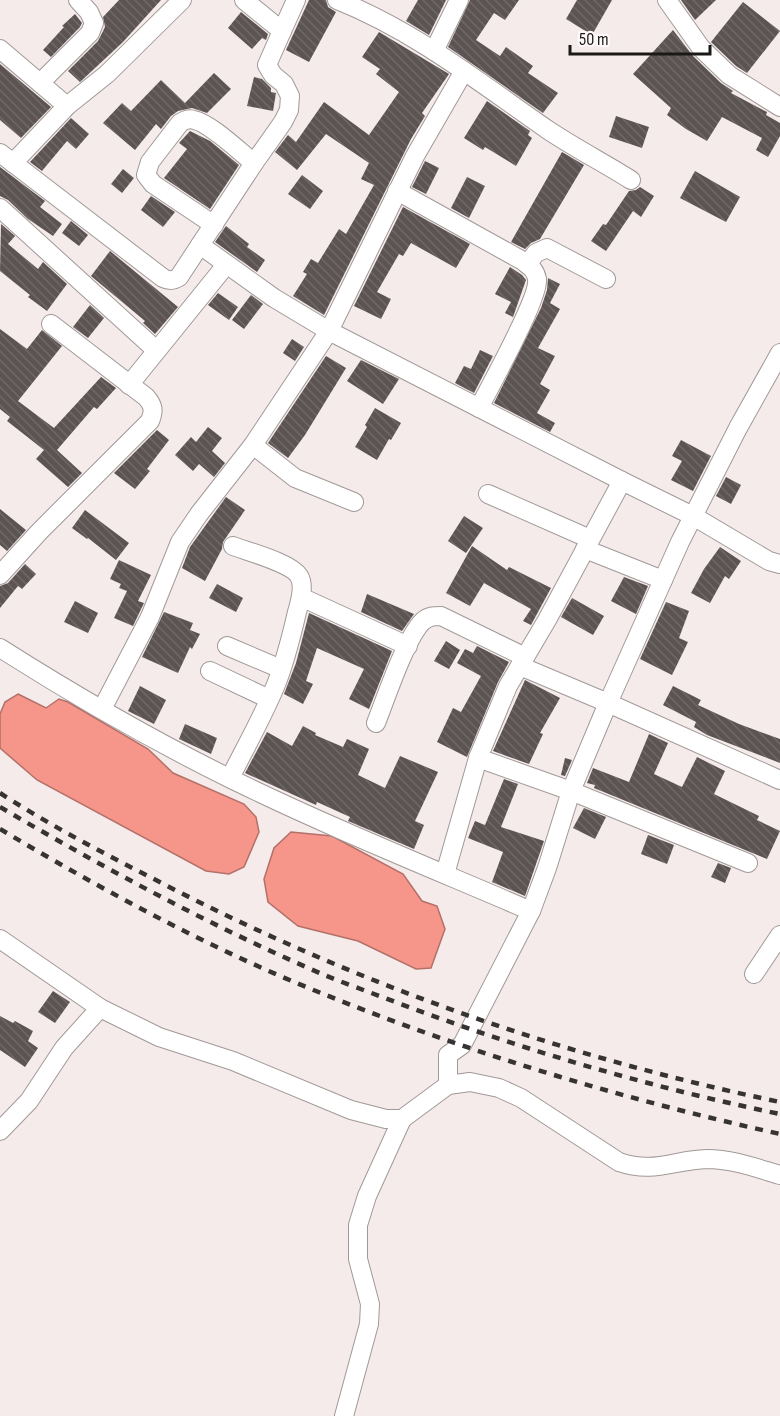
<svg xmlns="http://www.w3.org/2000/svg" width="780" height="1416" font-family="'Sofia Sans Condensed',sans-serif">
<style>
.water{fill:#f6968b;stroke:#b47068;stroke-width:1.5}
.building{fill:url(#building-back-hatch)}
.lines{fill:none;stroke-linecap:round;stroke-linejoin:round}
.minor-casing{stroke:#a19998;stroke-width:20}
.minor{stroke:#fff;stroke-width:18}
.rail{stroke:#363332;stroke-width:4.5;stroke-dasharray:8 8;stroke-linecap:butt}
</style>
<defs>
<pattern id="building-back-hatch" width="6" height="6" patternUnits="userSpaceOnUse" patternTransform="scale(1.5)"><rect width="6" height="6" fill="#5c5453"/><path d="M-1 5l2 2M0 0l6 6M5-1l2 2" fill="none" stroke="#6f6868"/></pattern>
</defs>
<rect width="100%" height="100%" fill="#f4ebea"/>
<g class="water">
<polygon points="18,694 46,708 59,699 68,702 148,749 173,773 244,804 256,817 259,832 244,867 229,874 206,871 37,780 0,748 0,714 5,702"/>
<polygon points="291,832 332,836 403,874 422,901 437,906 445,929 431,968 416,969 358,941 298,926 268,902 264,879 274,848"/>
</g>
<g class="building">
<polygon points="119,0 161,0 123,42 80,82 68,71 98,41 105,27 103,17"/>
<polygon points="309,0 326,0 328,7 336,12 309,62 286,50"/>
<polygon points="418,0 446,0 429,35 406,21"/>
<polygon points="470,0 519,0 505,20 494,13 476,40 500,56 506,47 533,66 528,73 558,93 543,113 448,47"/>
<polygon points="577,0 612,0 592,35 566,19"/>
<polygon points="681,0 716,0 695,20"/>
<polygon points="743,2 780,31 747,73 736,66 711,42"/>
<polygon points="241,12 268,34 266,40 262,38 252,49 228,28"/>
<polygon points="75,14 82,23 80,27 51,57 43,50 64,27 62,26"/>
<polygon points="673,30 693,56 721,83 733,91 731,93 763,110 767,112 766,115 780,123 780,136 768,157 756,150 762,138 722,117 707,141 686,129 667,115 671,108 633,74"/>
<polygon points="379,32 449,74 422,113 425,116 411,139 324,315 293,296 307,274 303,272 311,259 318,263 339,229 346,234 374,185 361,179 369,163 326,134 297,170 275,152 288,135 296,142 324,102 369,135 399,92 376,74 380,69 362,57"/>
<polygon points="0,64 51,107 21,138 0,120"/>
<polygon points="214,73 231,89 207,113 192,108 178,111 171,116 161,129 156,124 135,150 103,123 122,103 131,111 161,80 185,103"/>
<polygon points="254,77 262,79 271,88 271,92 276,93 273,111 247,106"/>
<polygon points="487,101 530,131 528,135 532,138 516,166 485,147 483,150 464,138"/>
<polygon points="616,116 649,127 642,148 609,137"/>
<polygon points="71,118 89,134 76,149 67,141 42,171 30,162"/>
<polygon points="190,131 210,141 239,165 210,209 164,178 187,149 179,143"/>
<polygon points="562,152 584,165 540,239 531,243 525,249 511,242"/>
<polygon points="425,161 439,168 426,194 412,187"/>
<polygon points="0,167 45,201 40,207 62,224 53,236 28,219 8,200 0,196"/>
<polygon points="123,169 134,178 122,193 111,184"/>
<polygon points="695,171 740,197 726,222 680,198"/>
<polygon points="302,175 323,191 310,209 288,194"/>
<polygon points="467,177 485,186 469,218 451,208"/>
<polygon points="640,187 654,196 641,217 633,211 606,251 591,241 603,224 606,225 629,191 636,190"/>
<polygon points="151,196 175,212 163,227 141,210"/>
<polygon points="403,207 470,244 456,268 411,243 403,256 399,254 377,292 391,299 381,319 354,306"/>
<polygon points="71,221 88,235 79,246 62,233"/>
<polygon points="1,224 15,236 8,244 38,269 43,262 67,284 47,311 28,297 30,295 0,271"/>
<polygon points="226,226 249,244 247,247 265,260 257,272 215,242"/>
<polygon points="110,251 178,307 155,334 143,323 145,321 91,276"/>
<polygon points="510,267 522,275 526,280 513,317 505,313 511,302 495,294"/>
<polygon points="548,278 560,284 550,303 560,309 538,348 555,356 540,384 550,390 537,413 555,423 550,432 494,403 541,308 547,290"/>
<polygon points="218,293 238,307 229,320 208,305"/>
<polygon points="251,295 263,304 244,329 232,320"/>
<polygon points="90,305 104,318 88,338 73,327"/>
<polygon points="0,329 27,349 42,330 62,346 18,401 54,428 101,377 116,388 97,409 94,407 57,450 82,473 68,487 36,459 44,450 7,421 10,417 0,409"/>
<polygon points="292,339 304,347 295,361 283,353"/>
<polygon points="480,350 493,356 474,393 455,383 464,366 471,369"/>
<polygon points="326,356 346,368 305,435 288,458 268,443"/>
<polygon points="361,360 399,379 383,404 347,381"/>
<polygon points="375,408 401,423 391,440 389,439 377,460 355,447 367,427 365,425"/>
<polygon points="208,427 222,438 212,451 225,463 214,477 199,464 193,471 175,455 191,437 196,442"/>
<polygon points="157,430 169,440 147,469 150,471 135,489 114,473"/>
<polygon points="681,440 711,456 693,491 671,480 682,461 672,456"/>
<polygon points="726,477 741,485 731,504 716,496"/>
<polygon points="226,497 245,510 223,542 222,549 205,581 182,568 190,547"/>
<polygon points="0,509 26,530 7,551 0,545"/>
<polygon points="85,510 129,543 116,560 88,538 87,539 72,528"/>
<polygon points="464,516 483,528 466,553 448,541"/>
<polygon points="472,546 507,570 509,567 551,588 531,625 523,621 531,609 484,583 470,606 446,593"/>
<polygon points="720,547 741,561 729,579 725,576 710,603 691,593 704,569"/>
<polygon points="119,560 151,575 138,601 144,603 133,626 114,618 127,591 119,588 121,584 110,579"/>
<polygon points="25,564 36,574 22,589 18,586 0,608 0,586 8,583"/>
<polygon points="624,577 648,586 636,614 611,601"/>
<polygon points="217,584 243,598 236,612 209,598"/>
<polygon points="367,594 414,614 402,631 361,612"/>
<polygon points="572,598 604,616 593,635 561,617"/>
<polygon points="75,601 98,613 88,633 64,622"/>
<polygon points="666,602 689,611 679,638 688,642 672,675 640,659"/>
<polygon points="164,612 193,623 190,630 200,634 192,649 190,647 178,673 142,657"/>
<polygon points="309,613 392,651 369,709 349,699 364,669 317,648 306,681 313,684 303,704 284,694 296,663"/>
<polygon points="446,641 460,650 449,669 434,661"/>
<polygon points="477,646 509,662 498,682 467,757 437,742 453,708 461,712 481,676 457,663 465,649 473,653"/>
<polygon points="525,680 560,698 540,733 543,734 529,764 493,751"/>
<polygon points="140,686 166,700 154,724 128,711"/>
<polygon points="673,686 701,700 698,705 739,724 780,739 780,763 707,735 694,727 696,722 663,705"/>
<polygon points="185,724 217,738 211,754 179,739"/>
<polygon points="303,726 316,733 315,735 343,747 347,739 369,749 358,775 385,788 400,756 438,772 415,821 424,825 414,849 348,821 350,817 317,802 316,805 245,773 267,732 292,746"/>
<polygon points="649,734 668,743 654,774 682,787 697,757 725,771 714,794 759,816 757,820 780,831 767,859 594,788 595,785 587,783 593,768 629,782"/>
<polygon points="565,758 572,760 565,776 561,775"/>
<polygon points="504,779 518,784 501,827 544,841 525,896 492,882 503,852 468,838 475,821 485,825"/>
<polygon points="584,808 606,817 595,839 573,828"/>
<polygon points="648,835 674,845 667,864 641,854"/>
<polygon points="718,863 731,868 725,883 711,877"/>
<polygon points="53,991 70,1002 55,1023 38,1012"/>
<polygon points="0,1016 13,1023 15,1021 33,1031 28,1041 38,1048 25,1067 0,1050"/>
</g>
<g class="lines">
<g class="minor-casing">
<g id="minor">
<polyline points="244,0 282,31 296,0"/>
<path d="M337 0C415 31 480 83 548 130 575 148 604 163 631 180"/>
<polyline points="667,0 701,48 729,75 780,107"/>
<polyline points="0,49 67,106"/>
<polyline points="434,51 459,0"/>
<polyline points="40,83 90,33 94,23 89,12 78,0"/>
<path d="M0 153 163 278C169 281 173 281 179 277L254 163 283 122 289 110 290 96 284 84 273 75 267 65 282 31"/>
<polyline points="13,163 67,106 107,74 182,0"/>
<path d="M397 191 523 261C530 267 535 269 537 279 540 297 490 386 479 408"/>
<polyline points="0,208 156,350"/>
<path d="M214 225 153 184 146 175 150 162 180 123C185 120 189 118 194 120 210 123 240 152 254 163"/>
<polyline points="200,245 274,298 329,331 622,481"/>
<polyline points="527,264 536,253 547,248 606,279"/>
<polyline points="129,385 226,265"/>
<polyline points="253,445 295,478 354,502"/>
<polyline points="488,494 590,539"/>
<polyline points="585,549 663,580"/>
<path d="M0 575 39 532 150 421C154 411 154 406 146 397L51 324"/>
<polyline points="301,597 408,646"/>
<polyline points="227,646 281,669"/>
<path d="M0 648C74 695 152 740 231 779 329 827 431 868 531 911L547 868 571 791 608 703 780 780"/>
<polyline points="520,666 608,703 680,542 738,428 780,353"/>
<polyline points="210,671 269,699"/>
<polyline points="102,709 150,617 180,542 199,514 253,445 329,331 415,156 464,71"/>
<path d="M376 723C386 698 406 637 423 621 429 616 434 616 441 616L525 657"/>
<polyline points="478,758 571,791 748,863"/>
<path d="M230 778C245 748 262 718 275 687 285 663 291 638 297 612 300 602 305 586 299 576 291 563 249 552 233 546"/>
<polyline points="445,874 478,758 508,686 547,620 622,481 693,516 769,561 780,564"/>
<path d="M0 939 100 1008 159 1037 233 1061 351 1110 386 1119H402L448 1085 470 1082 499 1088 521 1098 619 1162C654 1174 673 1160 707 1159 732 1159 756 1168 780 1175"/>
<polyline points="754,974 780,935"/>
<polyline points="448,1085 448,1055 462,1045 531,911"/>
<polyline points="0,1131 29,1101 64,1048 100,1008"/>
<polyline points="344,1416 369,1324 370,1304 358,1259 358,1225 367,1196 402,1119"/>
</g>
</g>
<use href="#minor" class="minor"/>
<g class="rail">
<path d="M0 793C48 824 99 851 150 877 350 982 559 1056 780 1102"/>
<path d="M0 807C104 868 211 926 322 974 346 984 372 993 398 1003 523 1050 649 1087 780 1114"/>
<path d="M0 829C101 889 207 947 316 991 466 1052 622 1099 780 1134"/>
</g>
</g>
<path d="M570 45v9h140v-9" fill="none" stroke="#1b1818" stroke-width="3"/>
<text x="579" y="45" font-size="18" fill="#1b1818" stroke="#fff9f9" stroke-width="4.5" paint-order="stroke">50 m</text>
</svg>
